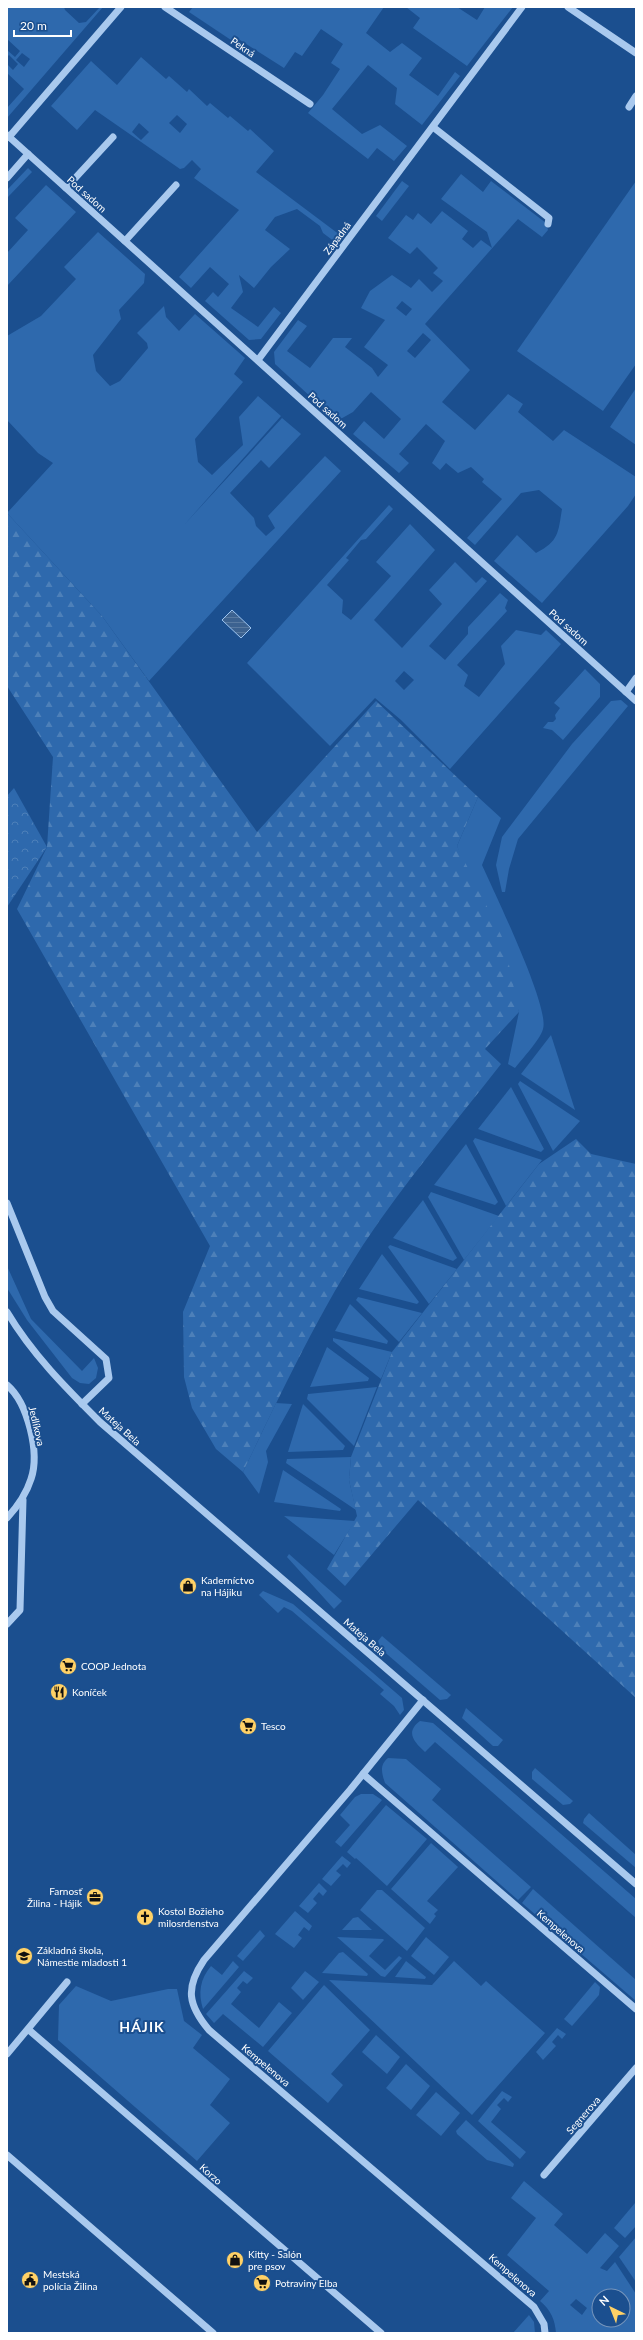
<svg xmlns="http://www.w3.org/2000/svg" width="643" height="2340" font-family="Lato,sans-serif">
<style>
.green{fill:#2e69ad;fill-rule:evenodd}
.forest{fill:url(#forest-firs)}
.park{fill:url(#park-crowns)}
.water{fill:url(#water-rules);stroke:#9cc4f0}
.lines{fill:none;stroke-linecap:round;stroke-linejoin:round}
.minor{stroke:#a9c9ee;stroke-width:7}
.labels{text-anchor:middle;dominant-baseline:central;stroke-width:4;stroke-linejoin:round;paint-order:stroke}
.street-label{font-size:10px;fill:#fff;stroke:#1b4f8f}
.poi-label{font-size:10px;fill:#fff;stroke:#1b4f8f;text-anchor:start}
.district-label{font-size:14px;font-weight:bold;letter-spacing:1px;fill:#fff;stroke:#1b4f8f}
</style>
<defs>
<pattern id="forest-firs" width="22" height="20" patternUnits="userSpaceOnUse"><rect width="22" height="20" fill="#2e69ad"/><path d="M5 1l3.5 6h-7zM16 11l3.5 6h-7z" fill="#4d80b9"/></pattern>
<pattern id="park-crowns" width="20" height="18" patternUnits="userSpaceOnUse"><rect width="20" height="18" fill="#2e69ad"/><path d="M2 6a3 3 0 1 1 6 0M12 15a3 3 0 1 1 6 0" fill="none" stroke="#4d80b9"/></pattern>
<pattern id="water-rules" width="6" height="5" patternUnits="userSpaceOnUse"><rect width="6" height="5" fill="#3c6290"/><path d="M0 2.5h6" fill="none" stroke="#597aa1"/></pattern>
</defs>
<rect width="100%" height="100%" fill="#1b4f8f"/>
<g class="green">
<path d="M7 7H64L65 10 79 23 86 22 100 7H103L7 118V108L24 89 7 73V64L13 70 18 64 9 55 7 57V50L15 57 20 51 7 39ZM22 53 30 59 24 67 16 60Z"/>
<polygon points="193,7 384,7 366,33 390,52 402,43 422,58 409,75 438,96 455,72 460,76 422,125 395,104 397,88 368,65 332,109 362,134 380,125 407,146 394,161 377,148 368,159 308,113 323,95 340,69 331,63 343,44 321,29 302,56 295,52 284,68 240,40 237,44 189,12"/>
<polygon points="406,7 457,7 477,20 485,7 513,7 467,66 413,28 420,18"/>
<path d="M141 57 166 79 169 76 187 92 189 89 207 106 210 103 228 118 230 116 248 131 250 129 274 151 256 172 340 235 335 242 323 233 320 226 297 209 275 217 265 230 290 249 271 267 254 288 239 275 243 292 231 308 258 327 274 307 281 313 261 339 249 340 205 301 213 292 218 297 229 284 210 267 191 288 179 277 239 210 194 178 201 169 192 160 184 168 180 169 95 110 77 130 51 106 91 61 117 85ZM177 115 187 124 180 133 169 123ZM139 123 149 132 141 140 132 132Z"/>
<polygon points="28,168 32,172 7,198 7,190"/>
<path d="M461 174 483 192 491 181 546 223 548 230 542 237 518 219 425 324 470 370 442 402 475 430 508 394 523 404 518 412 553 441 564 430 636 477V494L628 506 542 603 494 561 517 535 536 553C559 541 558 533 562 509L539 490 521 493 475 545 467 538 502 499 482 482 484 479 471 467 458 473 446 463 440 470 432 463 445 441 426 424 399 454 409 463 399 473 353 434 364 421 384 439 401 419 371 392 353 412 337 421 275 364 274 352 298 320 307 326 287 351 310 368 333 338H352L345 347 372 368 378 377 388 365 364 347 385 320 361 308 370 291 392 275 411 288 419 279 432 292 443 281 433 273 438 268 417 247 410 254 388 238 406 215 413 220 418 213 431 224 442 211 468 231 462 239 473 248 481 240 492 248 487 232 441 199ZM402 301 412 309 406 316 396 308ZM423 333 431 340 415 358 407 351Z"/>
<polygon points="402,181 409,186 382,221 376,216"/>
<polygon points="636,181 636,364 603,411 517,351"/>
<polygon points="46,185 76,212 7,286 7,253 28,230 15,218"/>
<polygon points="98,232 145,274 144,283 119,310 121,319 93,355 96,371 110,386 120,381 148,348 147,343 137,333 164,306 166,317 179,331 195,314 245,358 234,374 243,382 195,439 198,462 212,475 243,445 239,417 258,396 281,416 184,525 282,418 301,434 269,468 261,460 230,493 254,518 256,526 266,536 275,528 268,516 325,456 341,471 149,681 102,616 7,513 53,463 38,453 7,420 7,336 41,316 76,279 64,267"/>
<polygon points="636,388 636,445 610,427"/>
<path d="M389 505 393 509 366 539 361 540 346 558 349 560 327 585 343 600 342 613 351 620 391 576 376 562 410 524 435 550 374 620 402 648 442 604 429 590 455 562 476 583 482 577 487 581 429 646 445 660 468 634V627L500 593 508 600 505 608 507 611 457 665 468 675 464 686 479 697 505 664 501 646 516 630 541 635 546 630 561 644 450 769 401 720 375 698 330 746 247 663ZM404 671 414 680 404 690 395 681Z"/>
<polygon points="585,669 600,684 600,697 563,740 552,730 543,728 548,722 553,722 556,719 555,715 560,708 554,703"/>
<polygon points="621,700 628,706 518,839 509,869 505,892 502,892 496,865 502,837 572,744 611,701"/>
<path d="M478 797 501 818 482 865C494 892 550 1007 543 1029 540 1040 522 1059 515 1068L508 1064 519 1012 457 846Z"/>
<polygon points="551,1035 575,1110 521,1074"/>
<polygon points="520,1081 580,1121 553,1151 518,1084"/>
<polygon points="511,1087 544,1149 541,1152 478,1129"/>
<polygon points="475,1138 542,1160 506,1206 473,1141"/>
<polygon points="466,1144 498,1202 495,1205 434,1185"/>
<polygon points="431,1192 499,1216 464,1260 428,1197"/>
<polygon points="423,1200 457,1258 453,1261 393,1238"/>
<polygon points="390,1245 457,1269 429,1304 388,1247"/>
<polygon points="382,1254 419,1302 417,1304 359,1289"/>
<polygon points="7,1266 31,1319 82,1371 94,1358 98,1368 96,1378 89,1384 80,1383 72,1378 27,1320 7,1288"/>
<polygon points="358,1297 422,1313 399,1342 356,1300"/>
<polygon points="350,1304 388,1341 387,1344 335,1331"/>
<polygon points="333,1338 392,1352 381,1379 333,1341"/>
<polygon points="327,1347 369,1378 368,1381 310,1387"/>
<polygon points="377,1387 354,1446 307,1399 308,1394"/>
<polygon points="276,1403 292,1404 266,1451 268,1462 259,1494 243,1472"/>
<polygon points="303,1404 345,1446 343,1450 288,1452"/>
<polygon points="351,1457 349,1480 356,1510 286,1463 287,1459"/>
<polygon points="283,1470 341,1509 340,1511 274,1502"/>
<polygon points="284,1516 355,1521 334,1555"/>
<polygon points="289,1554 342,1601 334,1609 287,1557"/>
<polygon points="263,1591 293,1604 402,1698 404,1710 400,1715 394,1706 380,1694 384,1690 292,1611 284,1607 278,1613 259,1595"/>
<polygon points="382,1636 451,1695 447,1699 440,1700 381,1649 378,1641"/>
<polygon points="466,1708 503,1740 498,1746 493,1746 462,1718"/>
<path d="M420 1721 433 1723 636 1899V1918L435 1742 425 1752C414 1742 405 1732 420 1721Z"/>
<path d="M388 1758 406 1759 441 1789 432 1800 531 1887 518 1900 385 1783C382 1774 379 1765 388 1758Z"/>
<polygon points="535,1768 573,1801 570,1804 563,1805 532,1779 532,1772"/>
<polygon points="361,1794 373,1794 382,1800 341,1847 335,1842 350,1825 340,1815 355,1797"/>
<polygon points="386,1805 427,1839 387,1886 356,1858 355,1859 347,1852"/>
<polygon points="589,1813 636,1855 636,1868 583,1823 584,1819"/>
<polygon points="431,1843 458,1867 427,1901 438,1910 434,1914 436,1916 430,1924 391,1889"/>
<polygon points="342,1856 351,1863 347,1868 343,1864 336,1871 341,1875 331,1886 322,1879"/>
<polygon points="319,1883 327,1891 323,1896 319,1892 313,1899 317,1903 308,1913 299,1906"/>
<polygon points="533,1889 636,1980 636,2001 522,1903"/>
<polygon points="377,1890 382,1890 425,1928 407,1951 360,1910"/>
<polygon points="295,1911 312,1926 309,1931 304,1927 298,1935 302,1938 294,1948 275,1934"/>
<polygon points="358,1917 372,1930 342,1930 353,1918"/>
<polygon points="260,1930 265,1936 243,1961 237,1956"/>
<polygon points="337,1937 383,1939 384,1940 369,1956 385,1970 399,1956 402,1958 385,1977 381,1976"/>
<polygon points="426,1937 449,1957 434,1975 411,1956"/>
<polygon points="343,1952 368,1974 367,1976 322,1973 339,1953"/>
<path d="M233 1961 239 1967 203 2009C198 1993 200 1979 211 1966L222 1975Z"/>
<polygon points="406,1961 426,1977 425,1979 395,1977"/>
<polygon points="454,1961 481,1986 486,1981 545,2033 472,2115 329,1980 432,1985"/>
<polygon points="244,1971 253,1978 247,1984 243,1981 237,1988 241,1992 231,2004 259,2028 279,2002 292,2013 263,2047 223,2014 214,2023 206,2014"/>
<polygon points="305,1971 319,1982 303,2000 291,1988"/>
<polygon points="595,1982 600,1987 599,1995 572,2026 564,2019"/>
<polygon points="324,1985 370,2030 331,2074 343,2085 328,2103 268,2051"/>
<polygon points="76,1986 111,2001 168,1989 177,1989 184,2021 202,2035 193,2048 230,2079 210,2105 230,2123 197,2161 58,2040 59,2005"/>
<polygon points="557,2028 566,2034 562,2039 558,2035 552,2042 556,2046 543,2060 536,2052"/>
<polygon points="376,2035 400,2057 387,2074 362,2052"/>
<polygon points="406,2064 430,2086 411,2110 386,2088"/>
<polygon points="502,2091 512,2097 508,2102 504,2098 497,2105 501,2109 491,2122 526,2152 520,2159 478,2121"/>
<polygon points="436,2092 460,2113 441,2136 416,2115"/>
<polygon points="466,2120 514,2164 513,2167 487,2160 457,2134 456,2131"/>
<path d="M524 2181 563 2214 554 2225 587 2254 605 2233 619 2246 600 2268 607 2271 615 2262 636 2294V2333H556C555 2320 551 2310 540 2301L549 2291 507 2255 536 2218 511 2198ZM599 2296H623V2320H599ZM576 2299 587 2308 582 2315 570 2305Z"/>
<polygon points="635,2203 636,2226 625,2238 614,2228"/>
<polygon points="636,2237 636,2282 619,2257"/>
<polygon points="529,2315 534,2322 535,2333 513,2333"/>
</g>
<g class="forest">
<path d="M7 513 102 616 257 832 376 701 478 797 457 846 504 941 519 1012 485 1049 501 1064C454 1124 405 1182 363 1245 317 1316 280 1395 243 1472L216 1449 192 1408 184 1377 183 1312 210 1246 17 909 47 847 53 757 7 686Z"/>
<polygon points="576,1139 591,1154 636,1164 636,1698 418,1500 345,1586 327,1569 357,1516 349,1480 351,1457 392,1352 539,1164"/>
</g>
<polygon class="park" points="14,788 47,847 7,907 7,796"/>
<polygon class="water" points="232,610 251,628 241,638 222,620"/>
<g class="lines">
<g class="minor">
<polyline points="165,7 310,104"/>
<polyline points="568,7 636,53"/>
<polyline points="629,107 636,96"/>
<polyline points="433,127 549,218 548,224"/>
<polyline points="7,135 636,701"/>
<polyline points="9,137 121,7"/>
<polyline points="7,178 28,154"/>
<polyline points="66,188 113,137"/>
<polyline points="125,241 176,185"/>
<polyline points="258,360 522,7"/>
<polyline points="626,692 636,678"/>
<polyline points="7,1203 45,1297 53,1311 106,1359 109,1378 82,1404"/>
<path d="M7 1312C32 1354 66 1388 100 1422L636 1884"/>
<path d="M7 1385C28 1403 40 1453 31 1479 26 1495 18 1506 7 1518"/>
<polyline points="7,1624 20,1610 23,1500"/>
<path d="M423 1700 350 1790 204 1960C185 1988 188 2005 209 2030L534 2307 544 2324 545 2333"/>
<polyline points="363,1774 636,2009"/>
<polyline points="29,2030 381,2333"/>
<polyline points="7,2054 67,1982"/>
<polyline points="7,2155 213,2333"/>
<polyline points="544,2175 636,2068"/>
</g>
</g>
<defs>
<g id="shop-disc" transform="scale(0.9)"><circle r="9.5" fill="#ffd166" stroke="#1b4f8f"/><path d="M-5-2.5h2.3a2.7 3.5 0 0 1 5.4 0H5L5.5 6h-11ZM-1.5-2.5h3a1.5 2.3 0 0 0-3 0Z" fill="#111"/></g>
<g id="supermarket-disc" transform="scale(0.9)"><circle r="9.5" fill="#ffd166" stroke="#1b4f8f"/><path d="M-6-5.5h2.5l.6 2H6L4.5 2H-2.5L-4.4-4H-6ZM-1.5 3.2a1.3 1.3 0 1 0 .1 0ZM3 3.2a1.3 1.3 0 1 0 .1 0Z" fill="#111"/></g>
<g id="restaurant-disc" transform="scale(0.9)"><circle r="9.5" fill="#ffd166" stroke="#1b4f8f"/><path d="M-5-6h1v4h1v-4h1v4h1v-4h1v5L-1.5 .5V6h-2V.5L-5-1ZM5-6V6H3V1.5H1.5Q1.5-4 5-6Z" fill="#111"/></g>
<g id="office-disc" transform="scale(0.9)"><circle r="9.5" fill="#ffd166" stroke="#1b4f8f"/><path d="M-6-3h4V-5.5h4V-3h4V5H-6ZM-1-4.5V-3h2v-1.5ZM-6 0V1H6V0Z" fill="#111"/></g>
<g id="church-disc" transform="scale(0.9)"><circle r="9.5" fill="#ffd166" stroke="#1b4f8f"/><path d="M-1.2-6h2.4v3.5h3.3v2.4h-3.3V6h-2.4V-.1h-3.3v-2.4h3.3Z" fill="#111"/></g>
<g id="school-disc" transform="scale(0.9)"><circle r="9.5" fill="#ffd166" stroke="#1b4f8f"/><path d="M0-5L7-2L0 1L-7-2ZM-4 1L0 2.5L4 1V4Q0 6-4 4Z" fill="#111"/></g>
<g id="civic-disc" transform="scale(0.9)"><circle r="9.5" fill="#ffd166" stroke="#1b4f8f"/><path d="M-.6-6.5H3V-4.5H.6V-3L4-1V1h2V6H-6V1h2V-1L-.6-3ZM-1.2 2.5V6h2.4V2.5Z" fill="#111"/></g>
</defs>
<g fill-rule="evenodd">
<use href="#shop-disc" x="188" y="1586"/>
<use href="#supermarket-disc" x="68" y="1666"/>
<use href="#restaurant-disc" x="59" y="1692"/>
<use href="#supermarket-disc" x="248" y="1726"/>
<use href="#office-disc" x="95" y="1897"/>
<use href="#church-disc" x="145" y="1917"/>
<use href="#school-disc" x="24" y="1956"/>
<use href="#shop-disc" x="235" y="2260"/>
<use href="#civic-disc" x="30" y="2280"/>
<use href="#supermarket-disc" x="262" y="2283"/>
</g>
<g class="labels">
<g class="street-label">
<text transform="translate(243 47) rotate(34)">Pekná</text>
<text transform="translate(87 194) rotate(42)">Pod sadom</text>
<text transform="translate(337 238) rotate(-53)">Západná</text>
<text transform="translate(328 410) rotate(42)">Pod sadom</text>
<text transform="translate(569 627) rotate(42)">Pod sadom</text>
<text transform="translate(37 1426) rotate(77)">Jedlíkova</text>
<text transform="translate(120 1426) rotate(42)">Mateja Bela</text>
<text transform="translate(365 1637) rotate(41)">Mateja Bela</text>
<text transform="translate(561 1931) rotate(41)">Kempelenova</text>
<text transform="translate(266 2065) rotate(40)">Kempelenova</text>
<text transform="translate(583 2115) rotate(-49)">Segnerova</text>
<text transform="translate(211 2174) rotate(41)">Korzo</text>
<text transform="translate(513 2275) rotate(41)">Kempelenova</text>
</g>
<g class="poi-label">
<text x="201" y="1580">Kaderníctvo<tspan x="201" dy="12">na Hájiku</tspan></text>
<text x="81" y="1666">COOP Jednota</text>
<text x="72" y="1692">Koníček</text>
<text x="261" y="1726">Tesco</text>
<text x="82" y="1891" text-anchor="end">Farnosť<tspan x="82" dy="12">Žilina - Hájik</tspan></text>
<text x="158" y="1911">Kostol Božieho<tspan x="158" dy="12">milosrdenstva</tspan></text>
<text x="37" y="1950">Základná škola,<tspan x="37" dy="12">Námestie mladosti 1</tspan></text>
<text x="248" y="2254">Kitty - Salón<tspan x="248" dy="12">pre psov</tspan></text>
<text x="43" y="2274">Mestská<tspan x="43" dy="12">polícia Žilina</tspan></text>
<text x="275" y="2283">Potraviny Elba</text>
</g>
<g class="district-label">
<text x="142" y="2026">HÁJIK</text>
</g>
</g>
<rect width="643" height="2340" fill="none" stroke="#ffffff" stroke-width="16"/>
<g transform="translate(611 2308) rotate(317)"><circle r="19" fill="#1b4f8f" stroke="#7695bc"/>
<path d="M0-3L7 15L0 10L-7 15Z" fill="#ffd166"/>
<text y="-6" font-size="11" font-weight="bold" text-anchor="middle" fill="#ffffff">N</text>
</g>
<path d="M14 30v6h57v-6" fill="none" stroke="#ffffff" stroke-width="2"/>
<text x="20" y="30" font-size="12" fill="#ffffff" stroke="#1b4f8f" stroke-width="3" paint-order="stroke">20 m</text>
</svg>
